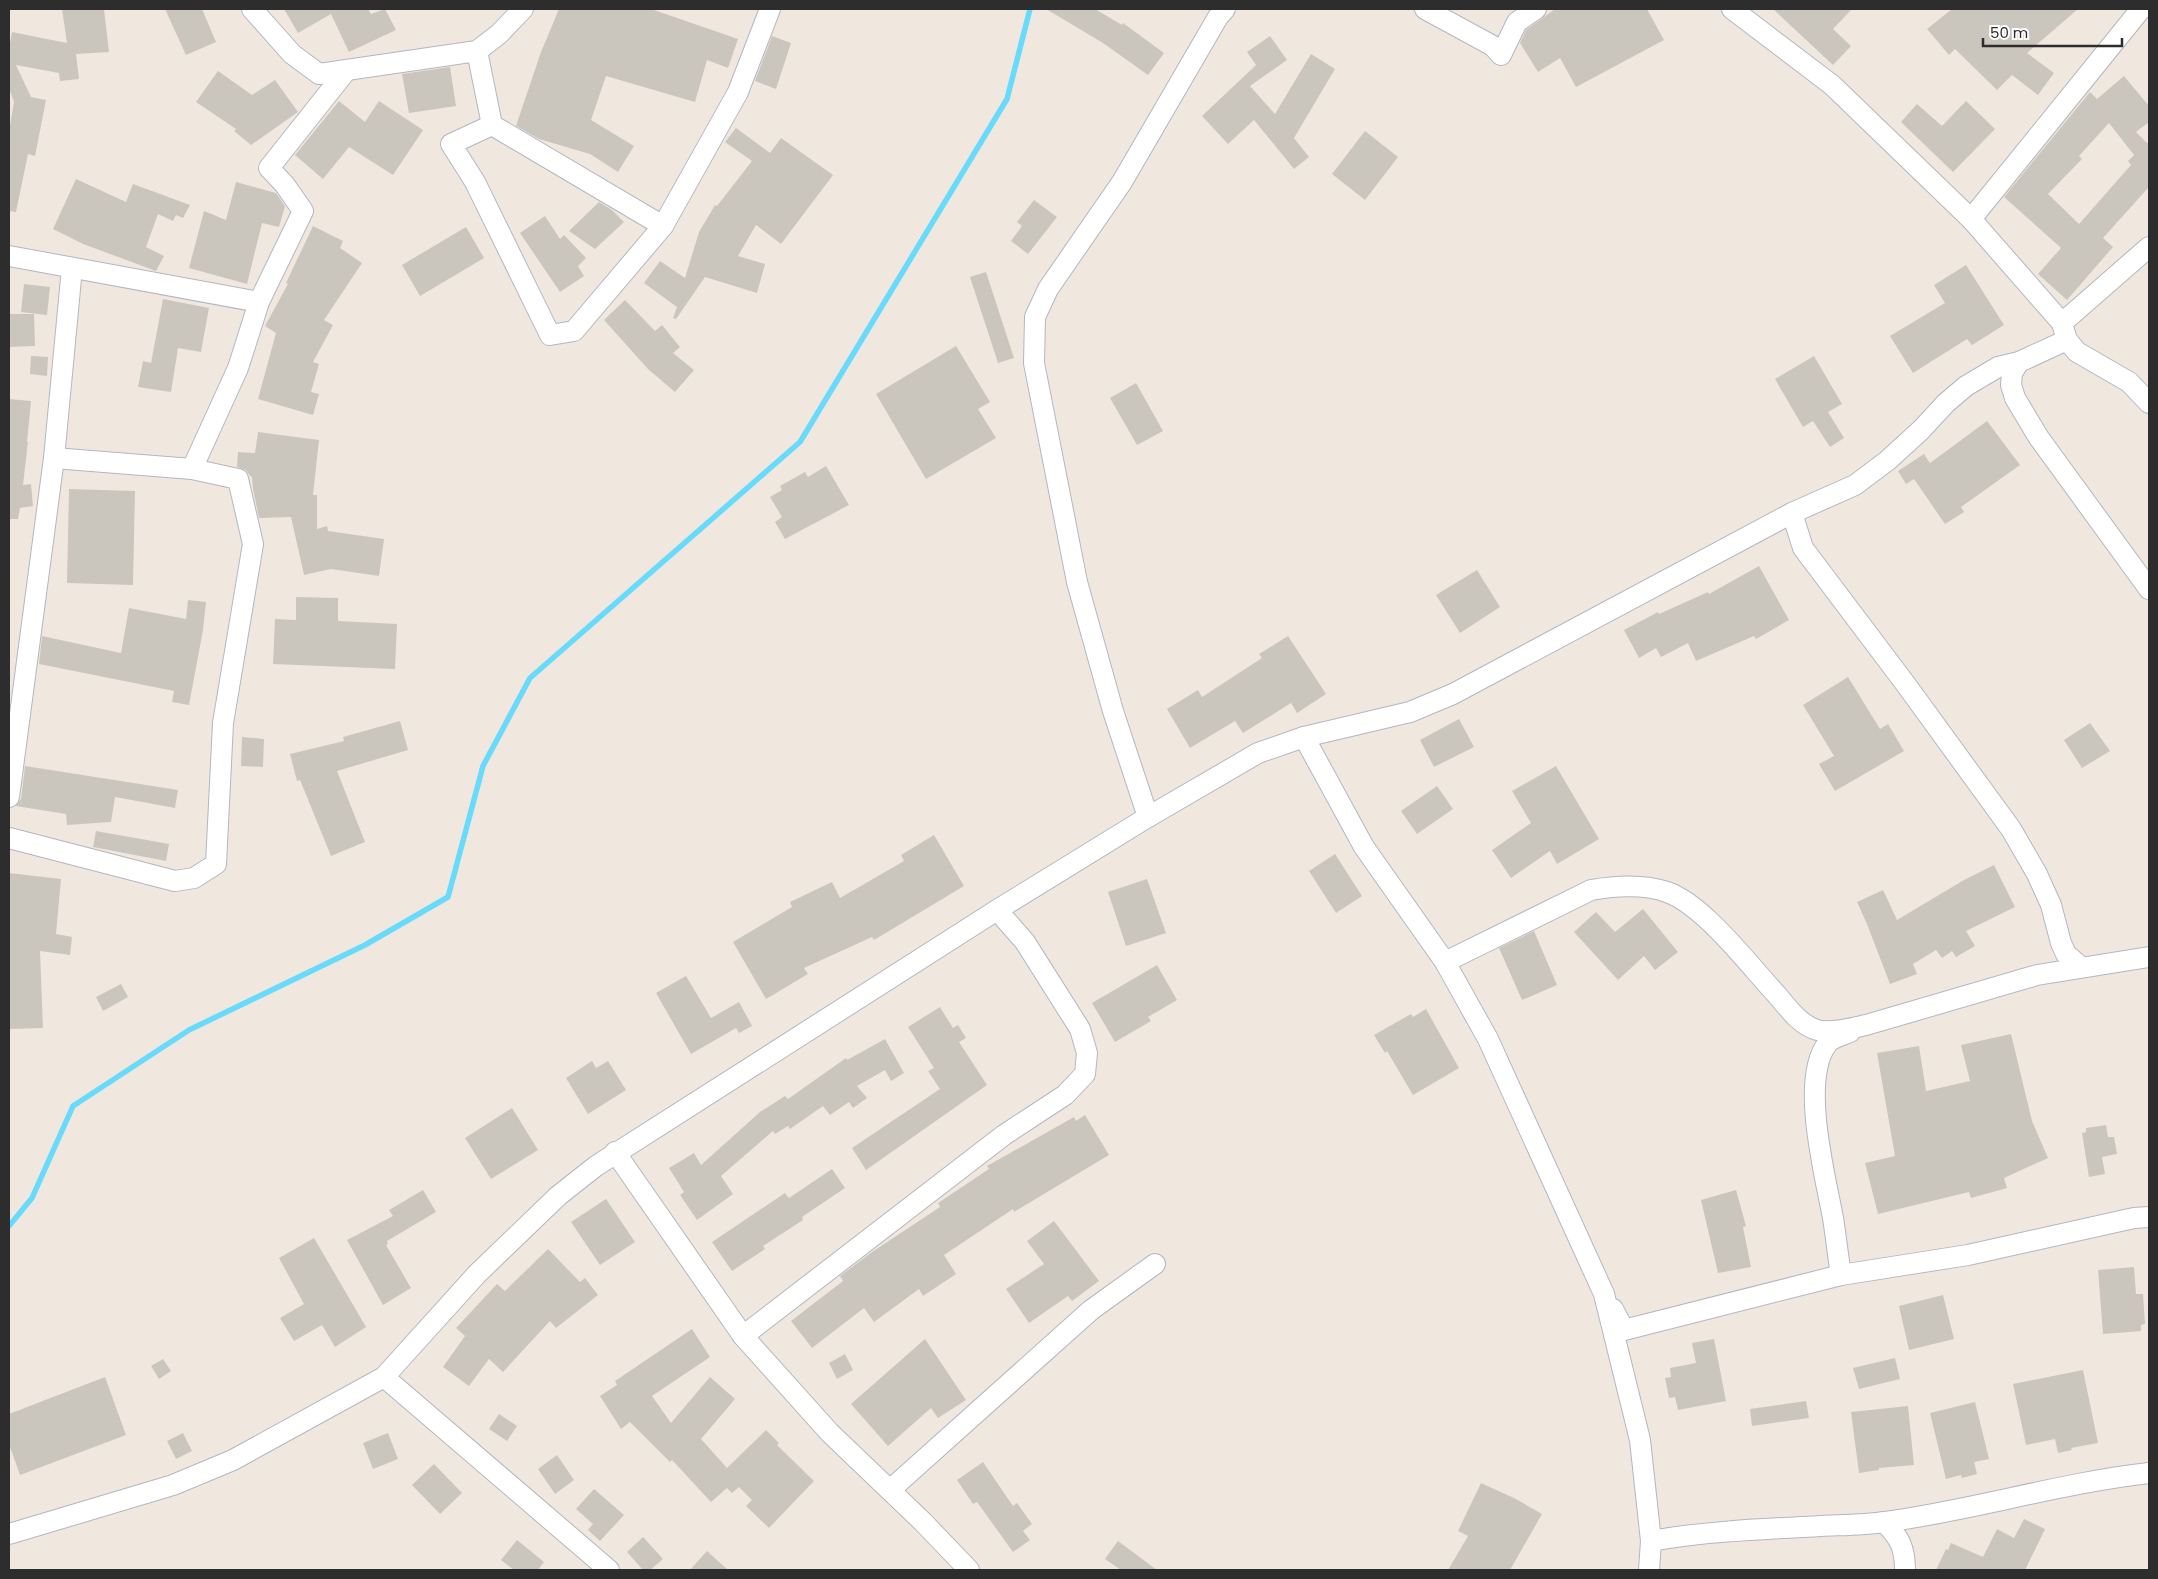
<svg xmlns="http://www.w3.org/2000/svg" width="2158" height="1579" font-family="Poppins,sans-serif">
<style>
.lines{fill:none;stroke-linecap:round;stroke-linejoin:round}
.stream{stroke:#68dafb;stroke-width:5.5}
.building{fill:#cbc6bd;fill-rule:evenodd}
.street-casing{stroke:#b3b6c2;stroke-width:22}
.street{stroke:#fff;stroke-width:20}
</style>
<rect width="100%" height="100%" fill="#f0e8df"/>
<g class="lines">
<polyline class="stream" points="9,1226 32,1198 73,1106 189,1030 365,945 448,897 483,766 530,678 800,442 1007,99 1030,9"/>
</g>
<g class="building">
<polygon points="62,9 104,9 109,52 76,54 79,79 60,81 59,73 16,65 31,97 46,100 35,156 28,154 16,212 9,211 9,131 14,102 9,88 9,49 12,32 67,43"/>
<polygon points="165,9 202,9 216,42 186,55"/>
<polygon points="284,9 368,9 371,14 385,9 396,30 349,52 331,14 298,33"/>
<polygon points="559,9 651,9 738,39 728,68 707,60 695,102 606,76 591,120 634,146 618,172 590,154 539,139 516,126 541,52"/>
<polygon points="1046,9 1095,9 1122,25 1123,23 1164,53 1148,75 1103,43"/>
<polygon points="1555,9 1647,9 1664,40 1576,87 1560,58 1538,72 1520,43 1526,30"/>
<polygon points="1773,9 1852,9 1833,29 1851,46 1833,65"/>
<polygon points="1952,9 2078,9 2027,53 2054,73 2038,95 2012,75 1997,90 1955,49 1949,55 1927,29"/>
<polygon points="772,36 791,43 776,89 755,81"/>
<polygon points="1270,36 1287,60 1250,86 1275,114 1311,54 1335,69 1294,138 1309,157 1294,169 1254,120 1228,144 1202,116 1256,65 1247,52"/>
<polygon points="450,67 456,106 409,113 402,74"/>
<polygon points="218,71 252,95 275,80 298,112 251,145 234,131 236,129 196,102"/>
<path d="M2124 76 2149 106V122L2136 132 2147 143 2149 141V187L2103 238 2113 247 2067 300 2038 274 2061 248 2004 197 2090 92 2097 99ZM2109 123 2134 155 2128 161 2131 165 2079 224 2048 194 2082 159 2079 156Z"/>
<polygon points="339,101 365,122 379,101 423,130 393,175 349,147 323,179 295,155"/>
<polygon points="1966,101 1995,129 1953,172 1901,122 1917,104 1942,126"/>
<polygon points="736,128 770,153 781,138 833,175 781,244 756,225 738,256 765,264 757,293 705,277 676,319 673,318 677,307 644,283 660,261 685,278 699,232 715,205 717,206 752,161 725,142"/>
<polygon points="1365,131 1398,157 1365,200 1332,174"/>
<polygon points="76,179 126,202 133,184 190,205 183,218 176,215 173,221 158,214 146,247 164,256 156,271 83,244 53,229"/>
<polygon points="236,182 276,193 285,206 279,227 262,223 247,284 189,268 204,211 226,220"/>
<polygon points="1034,200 1057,217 1028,254 1011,241 1022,226 1017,222"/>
<polygon points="599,202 612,210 624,222 595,249 569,231"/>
<polygon points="545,216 560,239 564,235 586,258 578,266 584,276 560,292 520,233"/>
<polygon points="313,226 343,241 340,248 362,263 324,320 333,325 313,362 319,364 311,392 319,394 313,415 258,399 276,333 265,326 288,284 286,283"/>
<polygon points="466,227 484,258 420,296 402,265"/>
<polygon points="1966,265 2004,325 1972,345 1967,339 1913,373 1890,336 1945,303 1934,285"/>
<polygon points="986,272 1014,358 998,363 970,277"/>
<polygon points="24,284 50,287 47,315 21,312"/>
<polygon points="163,299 209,308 201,352 178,348 171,392 138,387 143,361 151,363"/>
<polygon points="625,300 655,331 662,325 680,347 673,353 694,370 675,392 648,369 604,320"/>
<polygon points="9,314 34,314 35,346 9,347"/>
<polygon points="956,346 990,402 978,409 996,438 926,479 876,394"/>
<polygon points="31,356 48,357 47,376 30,374"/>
<polygon points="1814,356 1842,404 1828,412 1844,438 1830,447 1813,421 1803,427 1775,379"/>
<polygon points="1136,383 1163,431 1137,445 1110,398"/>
<polygon points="9,399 31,401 27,442 28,442 23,485 31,484 33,506 20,508 18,519 9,519"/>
<polygon points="1987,421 2020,465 1961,507 1964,512 1945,524 1914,479 1906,484 1898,471 1924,454 1930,463"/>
<polygon points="258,432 319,440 313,495 317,495 317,529 327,526 328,531 384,539 379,576 331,569 304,575 291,517 259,518 253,489 252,477 250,476 246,470 237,467 238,452 255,453"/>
<polygon points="826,466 849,505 785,539 775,522 782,517 770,497 782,490 780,486 805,472 808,477"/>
<polygon points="69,489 135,491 133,585 67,583"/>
<polygon points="1759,566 1789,620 1756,639 1754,636 1696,661 1688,643 1661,657 1656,648 1639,658 1624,630 1658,612 1659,614 1708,592 1709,594"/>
<polygon points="1477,570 1500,607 1460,633 1436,595"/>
<polygon points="296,597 338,598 338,621 397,624 395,669 273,664 275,619 296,620"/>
<polygon points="188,600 206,602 203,630 189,705 172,702 174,691 39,664 42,636 121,653 129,608 186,619"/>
<polygon points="1288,636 1326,694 1297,713 1291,703 1243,733 1235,721 1190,748 1167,709 1198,690 1202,697 1262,658 1259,654"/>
<polygon points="1848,677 1880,729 1888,724 1904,751 1835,791 1819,764 1834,756 1803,705"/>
<polygon points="1459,719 1474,747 1434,767 1420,740"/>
<polygon points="400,721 408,750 337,771 365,842 331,856 300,780 297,781 290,754 344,741 343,737"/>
<polygon points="2090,723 2110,751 2082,768 2064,740"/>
<polygon points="242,737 264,739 263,767 241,766"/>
<polygon points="25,766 178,790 175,808 115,797 111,822 67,825 66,814 16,806 21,799"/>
<polygon points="1556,766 1599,839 1557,864 1550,851 1511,878 1492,850 1531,823 1512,791"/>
<polygon points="1437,786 1453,809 1417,834 1401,811"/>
<polygon points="96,831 169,844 166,861 93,847"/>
<polygon points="934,835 964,886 874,940 872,937 804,968 808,974 766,999 733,942 792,907 790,902 832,882 840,898 904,861 901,855"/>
<polygon points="1335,854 1362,896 1336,913 1309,871"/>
<polygon points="1994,865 2015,907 1966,931 1975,946 1956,957 1952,951 1942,958 1936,950 1913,964 1917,974 1890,984 1867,924 1857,902 1883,890 1897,920 1964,880"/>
<polygon points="9,873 61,879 56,934 72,937 70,955 40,951 43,1028 9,1029"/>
<polygon points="1147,879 1166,933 1126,946 1108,892"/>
<polygon points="1643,909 1678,952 1655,970 1644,956 1618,980 1574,932 1596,912 1615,932"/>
<polygon points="1534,931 1557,985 1522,1000 1499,948"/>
<polygon points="1157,965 1177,1000 1148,1017 1151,1021 1115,1042 1092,1003"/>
<polygon points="686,976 711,1018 739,1002 752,1026 739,1033 736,1028 691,1054 656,993"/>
<polygon points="121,984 128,997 103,1011 96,997"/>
<polygon points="940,1007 953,1028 958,1025 966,1038 959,1042 987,1085 866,1170 852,1148 940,1089 928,1071 934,1068 908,1027"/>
<polygon points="1426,1009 1459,1068 1413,1095 1387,1051 1385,1053 1374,1035 1411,1014 1413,1017"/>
<polygon points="2011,1034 2032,1121 2048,1158 2004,1178 2007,1188 1971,1198 1969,1192 1878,1214 1865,1163 1895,1156 1877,1053 1919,1046 1926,1091 1970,1081 1961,1045"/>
<polygon points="885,1039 904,1073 891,1081 885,1070 857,1086 867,1098 853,1108 849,1102 830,1115 823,1106 790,1129 788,1126 775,1134 773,1131 721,1176 733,1194 697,1220 680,1195 684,1192 669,1168 694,1153 701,1165 760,1112 785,1096 788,1099 846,1058 847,1060"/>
<polygon points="592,1061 596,1068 608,1061 626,1090 588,1114 566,1078"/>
<polygon points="512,1108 538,1150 491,1179 465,1138"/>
<polygon points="1085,1115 1109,1155 1014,1212 1013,1209 944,1255 956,1274 923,1296 919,1289 874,1322 864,1308 812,1348 791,1321 843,1281 840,1276 872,1252 940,1207 938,1203 989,1169 987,1166 1074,1117 1076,1121"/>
<polygon points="2106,1125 2108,1137 2114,1137 2117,1154 2102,1157 2105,1174 2089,1177 2082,1133 2086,1132 2086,1128"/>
<polygon points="832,1169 845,1188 802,1217 803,1220 763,1246 765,1249 732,1271 712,1242 785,1193 789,1198"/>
<polygon points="423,1190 436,1212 387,1241 388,1244 386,1245 411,1288 383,1305 347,1240 393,1216 389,1210"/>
<polygon points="1736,1190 1746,1226 1743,1227 1751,1267 1718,1273 1701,1200"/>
<polygon points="606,1199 635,1242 600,1265 571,1222"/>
<polygon points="1054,1221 1099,1281 1072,1301 1068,1296 1029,1323 1006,1289 1044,1264 1027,1241"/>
<polygon points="314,1238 366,1327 335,1347 322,1325 294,1341 280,1318 304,1304 279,1258"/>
<polygon points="548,1249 580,1282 585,1278 598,1295 556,1328 550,1321 503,1372 489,1359 469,1386 443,1367 465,1336 456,1328 497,1284 505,1291"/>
<polygon points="2134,1267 2136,1294 2143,1294 2145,1324 2141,1325 2141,1331 2103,1334 2098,1270"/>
<polygon points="1943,1295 1954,1339 1909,1350 1899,1306"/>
<polygon points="692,1329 710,1357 652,1396 671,1423 710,1377 735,1399 701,1439 727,1468 766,1430 779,1443 777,1445 814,1481 769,1528 746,1506 752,1500 739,1487 732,1493 727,1488 711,1502 672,1460 670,1462 630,1422 621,1429 600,1396 617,1385 615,1381"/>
<polygon points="925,1339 966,1400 938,1418 931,1408 888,1446 851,1404"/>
<polygon points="1714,1339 1726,1401 1678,1410 1675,1397 1669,1398 1665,1378 1671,1377 1670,1368 1696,1363 1692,1343"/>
<polygon points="845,1354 853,1370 837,1379 829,1363"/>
<polygon points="1895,1358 1900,1379 1859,1389 1853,1368"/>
<polygon points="163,1359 171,1371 159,1379 151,1366"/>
<polygon points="2083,1370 2098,1443 2071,1448 2072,1450 2058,1453 2055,1439 2026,1445 2013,1384"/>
<polygon points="105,1377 126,1435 20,1475 9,1444 9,1414"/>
<polygon points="1806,1401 1809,1418 1752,1426 1750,1409"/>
<polygon points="1975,1402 1989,1459 1974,1462 1977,1474 1962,1478 1961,1475 1946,1479 1930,1413"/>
<polygon points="1908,1406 1914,1465 1879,1468 1879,1470 1859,1473 1851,1412"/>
<polygon points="499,1414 517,1426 507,1441 489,1429"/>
<polygon points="183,1433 192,1451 176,1459 167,1441"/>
<polygon points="388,1433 398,1459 373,1469 363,1443"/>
<polygon points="557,1455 574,1480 555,1494 538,1469"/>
<polygon points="983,1462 1013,1506 1017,1503 1032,1524 1023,1531 1030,1540 1013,1552 977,1502 973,1504 957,1480"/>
<polygon points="434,1464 462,1493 440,1514 412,1485"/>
<polygon points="1481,1483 1514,1498 1542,1514 1510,1570 1448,1570 1468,1536 1458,1531"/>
<polygon points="594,1489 624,1515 600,1541 588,1530 593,1524 576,1509"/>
<polygon points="2024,1519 2045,1529 2025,1570 1936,1570 1946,1549 1948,1550 1951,1543 1983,1557 1997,1529 2014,1538"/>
<polygon points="643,1537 663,1559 650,1570 643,1570 627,1552"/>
<polygon points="517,1540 544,1562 538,1570 514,1570 501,1560"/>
<polygon points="1118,1541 1157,1570 1121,1570 1105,1559"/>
<polygon points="707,1551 728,1570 690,1570"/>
</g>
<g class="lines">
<g class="street-casing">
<g id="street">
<polyline points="252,9 292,54 319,74 477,51 499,34 523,9"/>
<polyline points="1425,9 1493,46 1501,55 1517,22 1536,9"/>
<polyline points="477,51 492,125 663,226"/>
<polyline points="492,125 451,144 475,182 550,335 574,331 663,226 738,92 770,9"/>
<polyline points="1971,219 2141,9"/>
<polyline points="9,256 259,302"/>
<polyline points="2062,323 2149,247"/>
<polyline points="2067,340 2077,352 2129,382 2149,403"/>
<polyline points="2019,362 2012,373 2011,385 2015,398 2039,438 2149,589"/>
<polyline points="192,469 238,368 259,302 303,211 285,185 269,168 346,71"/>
<polyline points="1792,513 1803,548 1907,686 2011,829 2037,874 2051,905 2061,943 2066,954 2081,967"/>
<polyline points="1304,737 1364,847 1445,962 1488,1039 1604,1294 1640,1440 1651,1541 1649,1570"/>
<polyline points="9,797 54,458 72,268"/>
<polyline points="1148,817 1113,711 1077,582 1034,363 1035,317 1048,289 1122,182 1218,17 1225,9"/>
<polyline points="9,838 175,881 194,878 216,864 223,723 253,544 238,479 192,469 54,458"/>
<path d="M1445 962 1591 890C1614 886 1644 884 1667 892 1704 905 1749 965 1777 995 1788 1008 1800 1025 1817 1030 1831 1034 1852 1028 1866 1025L2037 975 2149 957"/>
<polyline points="615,1152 743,1336 830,1433 923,1522 969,1570"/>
<path d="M1841 1275C1838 1256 1836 1237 1833 1218 1825 1175 1800 1080 1827 1044 1831 1038 1844 1035 1850 1032"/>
<polyline points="1613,1309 1624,1330 1841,1275 1968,1255 2134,1218 2149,1217"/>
<polyline points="743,1336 1004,1135 1065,1095 1085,1074 1087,1053 1080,1029 1025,942 997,910"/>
<polyline points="384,1377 609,1570"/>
<polyline points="890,1490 1091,1310 1155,1264"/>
<path d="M1884 1522C1900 1538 1905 1548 1905 1570"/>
<polyline points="9,1534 173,1485 233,1460 384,1377 477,1274 558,1196 596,1166 997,910 1148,817 1258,753 1304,737 1410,712 1453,694 1792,513 1855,485 1887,461 1921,430 1946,403 1966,386 1998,367 2019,362 2067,340 2062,323 1971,219 1832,85 1732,9"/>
<path d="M1651 1541C1707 1531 1764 1529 1821 1526 1842 1525 1864 1525 1885 1522 1974 1510 2060 1483 2149 1473"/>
</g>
</g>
<use href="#street" class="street"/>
</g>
<rect width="2158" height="1579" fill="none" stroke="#2d2d2d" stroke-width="20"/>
<path d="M1983 38v8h139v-8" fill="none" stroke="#2d2d2d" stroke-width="2.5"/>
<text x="1990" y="38" font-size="15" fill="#2d2d2d" stroke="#ffffff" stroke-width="4" paint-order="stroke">50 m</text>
</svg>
